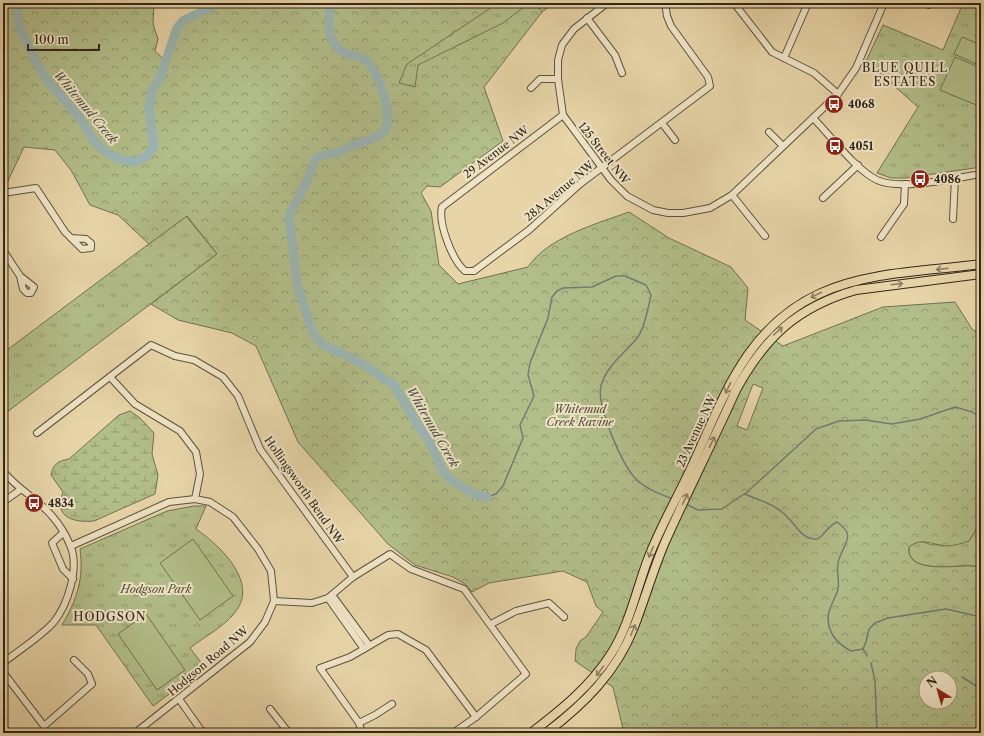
<svg xmlns="http://www.w3.org/2000/svg" width="984" height="736" font-family="'Libre Caslon Text',serif">
<style>
.grass{fill:url(#grass-tufts);stroke:#727252}
.forest{fill:url(#forest-crowns);stroke:#727252;fill-rule:evenodd}
.wetland{fill:url(#wetland-marsh);stroke:#727252}
.pitch{fill:#b2be8a;stroke:#727252}
.lines{fill:none;stroke-linecap:round;stroke-linejoin:round}
.stream{stroke:#717d76;stroke-width:1.5}
.river{stroke:#9cb6b4;stroke-width:9}
.minor-casing{stroke:#5e523e;stroke-width:8}
.major-casing{stroke:#31271a;stroke-width:10}
.minor{stroke:#efe4c6;stroke-width:6}
.major{stroke:#e7d5a8;stroke-width:8}
.oneway{stroke:#8c7e61}
.labels{text-anchor:middle;dominant-baseline:central;stroke-width:4;stroke-linejoin:round;paint-order:stroke}
.poi-label{font-size:11px;font-weight:bold;fill:#31271a;stroke:#efe4c6;text-anchor:start}
.street-label{font-size:11px;fill:#31271a;stroke:#efe4c6}
.park-label{font-size:11px;font-style:italic;fill:#514d36;stroke:#efe4c6}
.neighbourhood-label{font-size:12px;letter-spacing:1px;fill:#31271a;stroke:#efe4c6}
.water-label{font-size:12px;font-style:italic;fill:#4c4b40;stroke:#efe4c6}
</style>
<defs>
<pattern id="grass-tufts" width="24" height="20" patternUnits="userSpaceOnUse"><rect width="24" height="20" fill="#b2be8a"/><path d="M3 7l-1-3M5 7V3M7 7l1-3M15 17l-1-3M17 17v-4M19 17l1-3" fill="none" stroke="#919a70"/></pattern>
<pattern id="forest-crowns" width="20" height="18" patternUnits="userSpaceOnUse"><rect width="20" height="18" fill="#b2be8a"/><path d="M2 6a3 3 0 1 1 6 0M12 15a3 3 0 1 1 6 0" fill="none" stroke="#919a70"/></pattern>
<pattern id="wetland-marsh" width="20" height="14" patternUnits="userSpaceOnUse"><rect width="20" height="14" fill="#b2be8a"/><path d="M1 5h8M5 5V1M11 12h8M15 12V8" fill="none" stroke="#919a70"/></pattern>
</defs>
<rect width="100%" height="100%" fill="#e7d5a8"/>
<filter id="stains"><feTurbulence type="fractalNoise" baseFrequency=".005" numOctaves="4"/><feColorMatrix values="0 0 0 0 .2 0 0 0 0 .09 0 0 0 0 .02 0 0 0 .5 -.17"/></filter>
<radialGradient id="worn" r=".72"><stop offset=".6" stop-color="#630" stop-opacity="0"/><stop offset="1" stop-color="#630" stop-opacity=".3"/></radialGradient>
<g class="grass">
<polygon points="482,3 554,3 395,122 381,78"/>
<polygon points="963,3 981,3 981,167 906,178 891,178 877,173 918,107 866,61 883,25 943,50"/>
<polygon points="186,216 217,254 3,415 3,353"/>
<path d="M194 506H206L196 529C218 544 256 579 238 608 228 625 205 636 190 648L205 668 153 706 96 625H62C77 600 84 578 80 549L167 511Z"/>
<path d="M981 521V567C976 567 970 565 965 566 951 566 906 573 909 547 922 536 924 545 936 545 947 544 958 542 969 541Z"/>
</g>
<path class="forest" d="M3 3H154L153 24 158 39 155 51 166 61 177 28 184 20 211 7 213 3H433L435 5 438 3H498L407 64 399 83 415 87 418 65 503 23 529 3H535L542 12 484 87 503 141 440 187 427 186 421 193 431 211 439 265 458 284 528 267C548 237 596 224 629 212L669 238 731 267 748 288 745 320 783 346 883 307 955 302 972 329 981 335V521L969 541C963 543 956 545 949 546 934 546 922 536 909 547 905 573 951 566 965 566 970 565 976 567 981 567V733H624L613 687 575 661 576 649 580 641 586 637 603 612 596 606 587 582 563 571 489 583 472 592 465 584 453 577 415 565 388 544 298 442 256 346 232 333 178 320 151 304 217 254 187 216 149 244 118 215 90 205 71 170 55 150 24 147 6 185 3 186ZM753 384 763 388 747 430 737 426ZM926 678H950V702H926Z"/>
<path class="wetland" d="M130 411 140 418 154 433 152 454 158 475 155 494 94 521C73 523 53 517 63 492L51 475C53 464 58 461 69 459L119 415Z"/>
<g class="pitch">
<polygon points="962,37 981,45 981,66 954,54"/>
<polygon points="955,57 981,68 981,107 940,90"/>
<polygon points="193,539 233,596 200,620 160,563"/>
<polygon points="146,614 185,670 157,690 118,634"/>
</g>
<g class="lines">
<g class="stream">
<polyline points="745,494 816,429 839,421 865,420 892,424 920,419 955,407 972,412 981,418"/>
<path d="M487 497 496 494 503 486 523 438 520 425 534 396 528 375 530 363 548 318 552 297 557 291 563 288 592 287 616 276H625L646 285 651 295C649 305 644 330 637 338 625 353 606 366 601 386 596 405 622 465 636 479 646 489 660 494 673 499"/>
<path d="M686 504 698 510 722 509 744 494C762 501 778 505 790 520 798 528 803 540 817 539 822 539 827 526 837 522 856 535 845 542 839 559 835 569 840 579 838 589 836 597 831 604 829 612 825 630 836 643 851 651L863 649 866 642 869 629 875 623 888 618 946 609 981 617"/>
<polyline points="863,649 867,656"/>
<polyline points="871,663 875,681 877,733"/>
<polyline points="962,677 981,689"/>
</g>
<g class="river">
<polyline points="19,3 17,16 20,29 37,63 45,78 80,118 94,141 104,151 119,159 135,162 147,156 154,147 149,108 152,90 160,78 177,28 184,20 212,7 213,3"/>
<path d="M335 3 330 8C329 19 327 33 334 43 342 57 360 54 368 62 379 74 397 123 381 134 373 140 362 142 353 145 347 147 342 152 336 153 326 155 326 153 316 158L305 185 289 215 297 284 313 333 323 345 337 351 368 367 387 381 393 383 420 429 428 438 442 470 450 479 473 494 487 497"/>
</g>
<g class="minor-casing">
<g id="minor">
<polyline points="607,3 574,29 562,45 558,60 558,79 563,115 611,180 627,196 653,210 668,213 683,213 710,208 732,195 838,94 856,68 884,3"/>
<polyline points="734,3 772,52 814,73 838,94"/>
<polyline points="923,3 929,5"/>
<polyline points="587,18 615,55 622,73"/>
<polyline points="784,58 808,3"/>
<polyline points="531,88 540,79 558,79"/>
<path d="M563 115 442 207C438 223 452 260 465 271H474L529 230 580 184 710 86 708 77 671 26 667 16 665 3"/>
<path d="M813 118C830 135 856 170 877 180 901 191 954 178 981 174"/>
<polyline points="662,123 675,140"/>
<polyline points="769,132 783,146"/>
<polyline points="3,193 36,188 65,232 82,249 91,248 91,243 86,239 71,238"/>
<polyline points="732,195 765,236"/>
<polyline points="823,198 858,165"/>
<polyline points="953,219 955,178"/>
<polyline points="881,237 904,204 905,184"/>
<polyline points="3,250 20,276 34,287 31,293 27,293 23,289 20,276"/>
<polyline points="110,377 135,404 180,431 196,452 200,474 195,499"/>
<polyline points="37,433 151,345 175,356 194,360 223,377 238,396 260,449 353,577"/>
<path d="M3 471C18 490 38 499 52 516 59 524 66 535 70 545 80 567 68 605 53 623 39 638 19 650 3 663"/>
<polyline points="3,502 20,490"/>
<polyline points="63,533 52,543 63,569 73,579"/>
<polyline points="71,546 169,502 195,499 210,502 233,517 258,549 271,571 274,601 265,622 250,642 135,733"/>
<polyline points="332,595 369,645"/>
<polyline points="328,598 364,649"/>
<polyline points="274,601 312,603 328,598 353,577 390,554 411,569 464,589 526,674 476,717 453,733"/>
<polyline points="491,624 516,611 549,603 564,617"/>
<polyline points="3,672 44,726 92,684 88,674 74,660"/>
<polyline points="179,699 203,733"/>
<polyline points="270,709 289,733"/>
<polyline points="359,723 375,715 392,704"/>
<polyline points="362,733 359,723 320,668 350,657 388,635 398,634 426,650 476,717"/>
</g>
</g>
<g class="major-casing">
<g id="major">
<path d="M531 733C561 710 590 687 611 654 629 626 636 591 648 559 660 527 678 497 692 466 724 397 746 327 821 293 869 271 930 271 981 264"/>
<path d="M546 733C584 704 616 673 634 627 645 599 653 570 665 542 688 491 713 441 736 390 765 337 797 307 856 290L981 274"/>
</g>
</g>
<use href="#minor" class="minor"/>
<use href="#major" class="major"/>
</g>
<defs><path id="oneway-shaft" d="M-6 0H5M1.5-3L5.5 0L1.5 3" fill="none" stroke-width="1.6" stroke-linecap="round" stroke-linejoin="round"/></defs>
<g class="oneway">
<use href="#oneway-shaft" transform="translate(942 269) rotate(173)"/>
<use href="#oneway-shaft" transform="translate(897 284) rotate(-7)"/>
<use href="#oneway-shaft" transform="translate(816 295) rotate(153)"/>
<use href="#oneway-shaft" transform="translate(778 331) rotate(-42)"/>
<use href="#oneway-shaft" transform="translate(728 388) rotate(116)"/>
<use href="#oneway-shaft" transform="translate(712 442) rotate(-64)"/>
<use href="#oneway-shaft" transform="translate(685 499) rotate(-65)"/>
<use href="#oneway-shaft" transform="translate(651 552) rotate(113)"/>
<use href="#oneway-shaft" transform="translate(633 630) rotate(-67)"/>
<use href="#oneway-shaft" transform="translate(600 671) rotate(126)"/>
</g>
<defs>
<g id="bus-disc" transform="scale(1)"><circle r="9.5" fill="#8f2418" stroke="#efe4c6"/><path d="M-5-6H5V4H4V6H2V4H-2V6H-4V4H-5ZM-3.5-4V0h7V-4ZM-3.5 1.2v1.5H-2V1.2ZM2 1.2v1.5H3.5V1.2Z" fill="#fff"/></g>
</defs>
<g fill-rule="evenodd">
<use href="#bus-disc" x="834" y="104"/>
<use href="#bus-disc" x="835" y="146"/>
<use href="#bus-disc" x="920" y="179"/>
<use href="#bus-disc" x="34" y="503"/>
</g>
<g class="labels">
<g class="poi-label">
<text x="848" y="104">4068</text>
<text x="849" y="146">4051</text>
<text x="934" y="179">4086</text>
<text x="48" y="503">4834</text>
</g>
<g class="street-label">
<text transform="translate(496 152) rotate(-37)">29 Avenue NW</text>
<text transform="translate(604 153) rotate(52)">125 Street NW</text>
<text transform="translate(559 191) rotate(-40)">28A Avenue NW</text>
<text transform="translate(696 431) rotate(-65)">23 Avenue NW</text>
<text transform="translate(304 490) rotate(55)">Hollingsworth Bend NW</text>
<text transform="translate(208 661) rotate(-40)">Hodgson Road NW</text>
</g>
<g class="park-label">
<text x="580" y="409">Whitemud<tspan x="580" dy="13">Creek Ravine</tspan></text>
<text x="156" y="589">Hodgson Park</text>
</g>
<g class="neighbourhood-label">
<text x="905" y="67">BLUE QUILL<tspan x="905" dy="14">ESTATES</tspan></text>
<text x="110" y="616">HODGSON</text>
</g>
<g class="water-label">
<text transform="translate(86 107) rotate(50)">Whitemud Creek</text>
<text transform="translate(433 427) rotate(60)">Whitemud Creek</text>
</g>
</g>
<rect width="984" height="736" fill="none" stroke="#e7d5a8" stroke-width="16"/>
<rect x="4" y="4" width="976" height="728" fill="none" stroke="#31271a" stroke-width="2"/>
<rect x="8" y="8" width="968" height="720" fill="none" stroke="#31271a"/>
<g transform="translate(938 690) rotate(323)"><circle r="19" fill="#efe4c6" stroke="#a39881"/>
<path d="M0-3L7 15L0 10L-7 15Z" fill="#8f2418"/>
<text y="-6" font-size="11" font-weight="bold" text-anchor="middle" fill="#31271a">N</text>
</g>
<path d="M28 44v6h71v-6" fill="none" stroke="#31271a" stroke-width="2"/>
<text x="34" y="44" font-size="12" fill="#31271a" stroke="#efe4c6" stroke-width="3" paint-order="stroke">100 m</text>
<rect width="100%" height="100%" filter="url(#stains)"/>
<rect width="100%" height="100%" fill="url(#worn)"/>
</svg>
